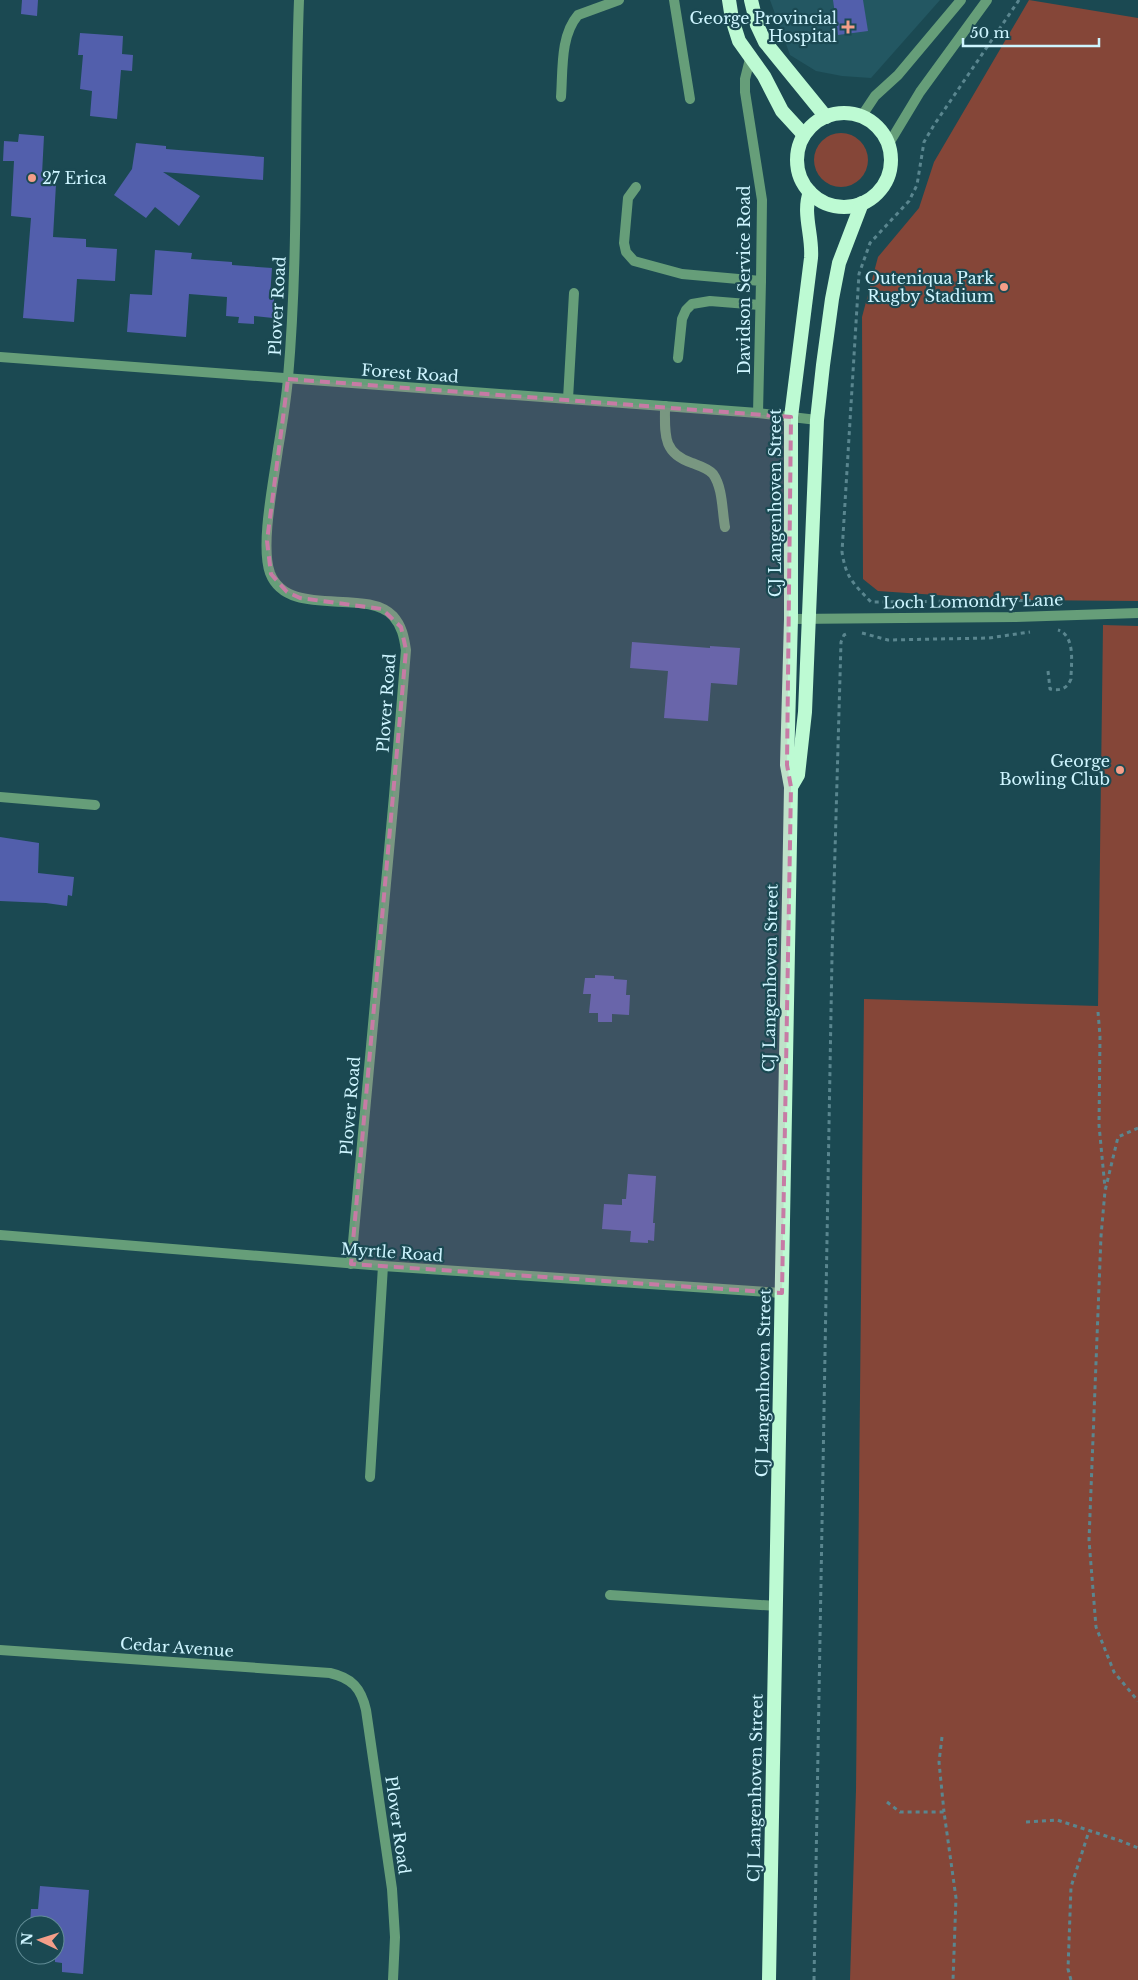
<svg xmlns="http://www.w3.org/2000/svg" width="1138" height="1980" font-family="'Libre Baskerville',serif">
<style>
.built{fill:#235762}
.green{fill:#854638}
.building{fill:#525fac}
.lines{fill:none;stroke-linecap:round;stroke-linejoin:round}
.path{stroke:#5a868f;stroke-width:3;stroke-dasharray:4 4;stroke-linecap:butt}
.service{stroke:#669e79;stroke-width:10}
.minor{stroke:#669e79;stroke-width:10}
.tertiary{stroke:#669e79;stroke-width:10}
.trunk{stroke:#bdfad3;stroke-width:14}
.marked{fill:#c77ba5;fill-opacity:0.2;stroke:#c77ba5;stroke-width:4;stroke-dasharray:10 6;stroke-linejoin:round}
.poi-dot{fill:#f49e89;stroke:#1b4952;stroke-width:2}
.labels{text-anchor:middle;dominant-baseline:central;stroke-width:4.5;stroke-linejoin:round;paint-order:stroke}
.poi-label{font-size:16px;fill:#cef5ff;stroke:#1b4952;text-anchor:end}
.street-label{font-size:16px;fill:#cef5ff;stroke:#1b4952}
</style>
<rect width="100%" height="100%" fill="#1b4952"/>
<polygon class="built" points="770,0 940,0 871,78 842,76 816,71 790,55"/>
<g class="green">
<polygon points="1029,0 1138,18 1138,601 1009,600 878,591 863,579 862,317 878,257 919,208 934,162"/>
<circle cx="841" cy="160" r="27"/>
<polygon points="1103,625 1138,626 1138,1980 850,1980 856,1790 864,999 1098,1006"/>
</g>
<g class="building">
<polygon points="22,0 38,0 37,16 21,14"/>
<polygon points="833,0 863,0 868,31 838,35"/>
<polygon points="80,33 123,36 122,54 133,55 132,71 121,70 117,119 90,116 92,91 80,89 83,55 78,55"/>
<polygon points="19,134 44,136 42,174 51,174 50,183 56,184 53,237 86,239 86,247 117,249 115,281 77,279 74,322 23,318 31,218 11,216 14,161 3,161 4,141 18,142"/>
<polygon points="136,143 166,146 166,149 264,157 263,180 163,172 200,196 179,226 155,207 146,218 114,195 132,169"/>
<polygon points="155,250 192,253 191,259 232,262 232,265 272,268 270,297 274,298 273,318 254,316 254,324 238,323 239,317 226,316 227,297 189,294 186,337 127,332 130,294 152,295"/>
<polygon points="632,642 710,648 710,646 740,648 737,685 711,683 708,721 664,718 668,671 630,668"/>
<polygon points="0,837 39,843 38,873 74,877 72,896 68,895 67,906 46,903 0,901"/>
<polygon points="595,975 614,976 614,979 627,980 626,995 630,995 629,1015 612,1014 612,1022 598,1022 598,1013 589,1013 591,994 583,994 585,978 595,978"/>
<polygon points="628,1174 656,1176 653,1223 655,1223 654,1241 648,1240 648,1243 630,1242 631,1231 602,1229 604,1204 622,1205 622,1199 626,1199"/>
<polygon points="40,1886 89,1890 83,1974 62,1972 62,1963 55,1962 55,1925 30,1925 31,1909 38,1909"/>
</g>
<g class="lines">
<g class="path">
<path d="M1019 0 934 125 924 142 917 185 909 201 870 243 859 274 842 552C846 578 853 583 871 602L1060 600"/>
<polyline points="862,633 888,640 989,638 1030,632"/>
<path d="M1048 671 1050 689C1060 691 1067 689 1071 679 1071 664 1076 636 1058 630"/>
<polyline points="1098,1012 1100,1036 1099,1125 1105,1188"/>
<polyline points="1138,1128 1118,1137 1105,1191 1101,1236 1089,1540 1096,1627 1114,1672 1138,1701"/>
<polyline points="942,1737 939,1762 944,1812"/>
<polyline points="887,1802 900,1812 944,1812 956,1898 953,1980"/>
<polyline points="1026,1822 1057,1820 1121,1841 1138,1848"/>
<polyline points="814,1980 832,956 841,642 844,635 849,633"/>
<polyline points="1071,1980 1068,1969 1071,1887 1089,1831"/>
</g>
<g class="service">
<polyline points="674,0 690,99"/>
<polyline points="750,59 745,79 745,92 762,200 761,281"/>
<path d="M561 97C563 70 560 36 578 15L619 0"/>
<polyline points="678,358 682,319 686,310 692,304 710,301 760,305"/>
<polyline points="568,399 574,293"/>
<path d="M665 406C665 434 662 453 692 463 700 466 708 468 713 474 723 488 722 511 725 527"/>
</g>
<g class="minor">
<path d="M299 0C294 126 299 252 288 378 286 402 282 425 278 449 274 480 260 545 270 573 288 620 366 587 393 616 402 626 404 637 406 650L394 796 351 1264"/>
<polyline points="636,187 628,198 624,243 626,252 634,261 682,274 761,281 758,413"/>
<polyline points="0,357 758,413 817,420"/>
<polyline points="791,619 1015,617 1138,613"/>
<polyline points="0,797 95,805"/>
<polyline points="0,1235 383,1266 782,1293"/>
<polyline points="370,1477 383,1266"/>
<polyline points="610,1595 777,1606"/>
<path d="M0 1650 330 1673C352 1678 361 1688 366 1710L392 1889 395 1937 393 1980"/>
</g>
<g class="tertiary">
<polyline points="861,117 875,96 898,75 961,0"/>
<polyline points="888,145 920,92 987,0"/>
</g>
<g class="trunk">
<polyline points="729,0 732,19 739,41 764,76 782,111 804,135"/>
<polyline points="751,0 757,25 765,42 826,117"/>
<circle cx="844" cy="160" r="47"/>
<polyline points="791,787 798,775 805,712 817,420 823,365 832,299 839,263 862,203"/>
<path d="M769 1980 791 787 787 765 791 619V417L811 258C813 236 802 213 810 192"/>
</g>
</g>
<path class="marked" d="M288 379 791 417 787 765 791 787 782 1293 351 1264 406 650 401 627 382 609 300 598 287 592 271 574 267 541Z"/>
<g class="poi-dot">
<path d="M845.5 19.5h5v5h5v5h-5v5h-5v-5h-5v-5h5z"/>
<circle cx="32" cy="178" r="5"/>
<circle cx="1004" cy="287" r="5"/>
<circle cx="1120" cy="770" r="5"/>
</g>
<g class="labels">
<g class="poi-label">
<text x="837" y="18">George Provincial<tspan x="837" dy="18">Hospital</tspan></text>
<text x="42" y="178" text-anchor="start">27 Erica</text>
<text x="994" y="278">Outeniqua Park<tspan x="994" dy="18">Rugby Stadium</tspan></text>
<text x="1110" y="761">George<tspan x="1110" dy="18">Bowling Club</tspan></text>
</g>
<g class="street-label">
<text transform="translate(744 280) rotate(-90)">Davidson Service Road</text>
<text transform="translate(277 306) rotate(-87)">Plover Road</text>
<text transform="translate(410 373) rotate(4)">Forest Road</text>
<text transform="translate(775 503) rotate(-90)">CJ Langenhoven Street</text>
<text transform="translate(973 601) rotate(-1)">Loch Lomondry Lane</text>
<text transform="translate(386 703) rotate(-86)">Plover Road</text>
<text transform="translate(770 978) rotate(-89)">CJ Langenhoven Street</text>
<text transform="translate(350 1106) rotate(-85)">Plover Road</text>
<text transform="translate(392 1252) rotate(4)">Myrtle Road</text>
<text transform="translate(763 1383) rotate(-89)">CJ Langenhoven Street</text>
<text transform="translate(177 1647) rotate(4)">Cedar Avenue</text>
<text transform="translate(755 1788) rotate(-89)">CJ Langenhoven Street</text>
<text transform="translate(398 1825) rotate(82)">Plover Road</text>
</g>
</g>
<g transform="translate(40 1940) rotate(274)"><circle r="24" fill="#1b4952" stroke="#638e97"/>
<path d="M0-4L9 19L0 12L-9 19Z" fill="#f49e89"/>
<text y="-8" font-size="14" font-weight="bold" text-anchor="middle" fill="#cef5ff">N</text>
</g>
<path d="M963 38v8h136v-8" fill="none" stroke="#cef5ff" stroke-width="2.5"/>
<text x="970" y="38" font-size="15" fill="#cef5ff" stroke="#1b4952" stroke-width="4" paint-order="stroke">50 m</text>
</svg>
